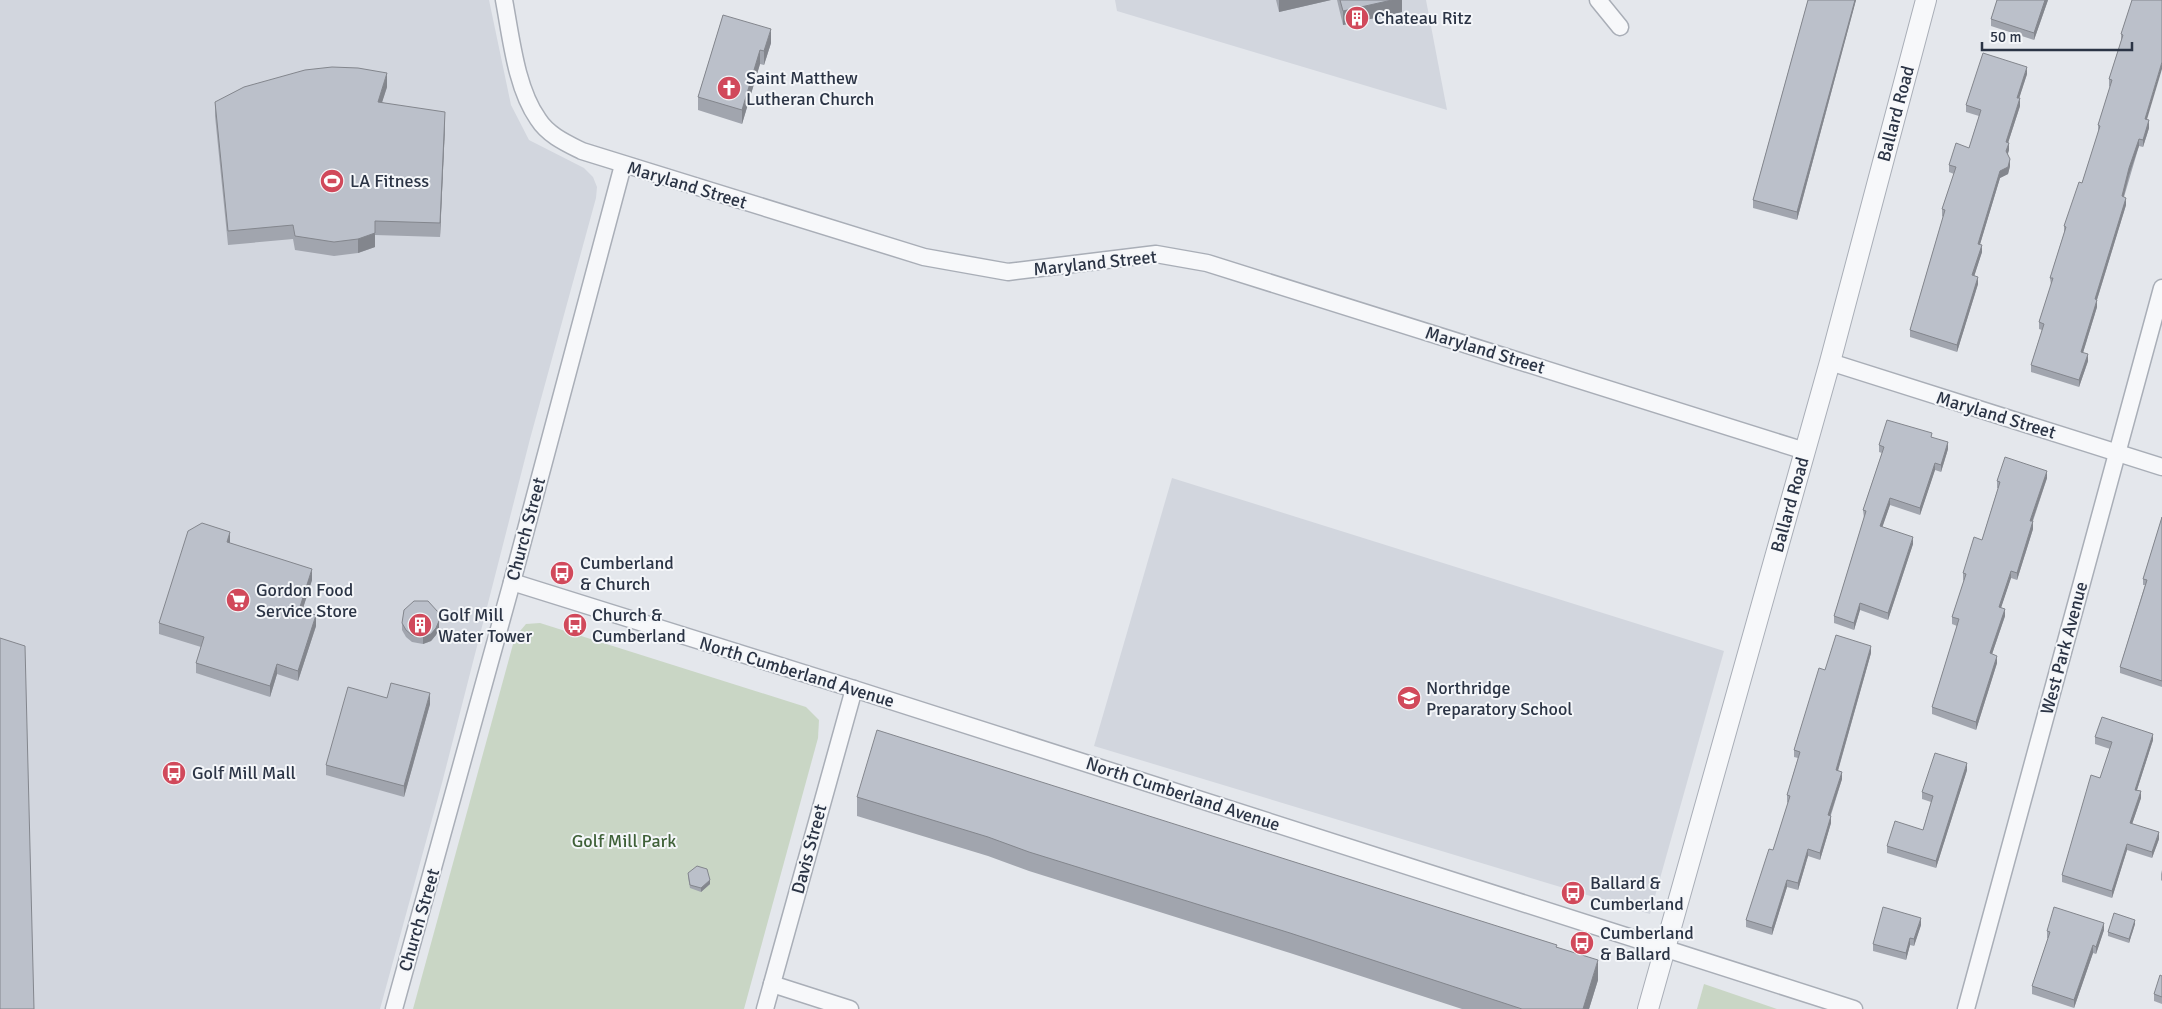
<svg xmlns="http://www.w3.org/2000/svg" width="2162" height="1009" font-family="Signika,sans-serif">
<style>
.built{fill:#d2d6de}
.green{fill:#c9d6c5}
.lines{fill:none;stroke-linecap:round;stroke-linejoin:round}
.minor-casing{stroke:#a9aeb7;stroke-width:19}
.tertiary-casing{stroke:#a9aeb7;stroke-width:22}
.minor{stroke:#f7f8fa;stroke-width:16}
.tertiary{stroke:#f7f8fa;stroke-width:20}
.wall{fill:#a1a5ae}
.shaded-wall{fill:#83868d}
.building{fill:#bbc0ca;stroke:#83868d}
.labels{text-anchor:middle;dominant-baseline:central;stroke-width:4;stroke-linejoin:round;paint-order:stroke}
.poi-label{font-size:18px;fill:#2b3445;stroke:#f4f6f9;text-anchor:start}
.street-label{font-size:18px;fill:#2b3445;stroke:#f4f6f9}
.park-label{font-size:18px;fill:#3f6138;stroke:#f4f6f9}
</style>
<rect width="100%" height="100%" fill="#e4e7ec"/>
<g class="built">
<polygon points="0,0 489,0 511,105 529,140 584,168 593,177 597,187 596,198 530,439 442,783 380,1009 0,1009"/>
<polygon points="1115,0 1426,0 1447,110 1117,11"/>
<polygon points="1172,478 1724,651 1650,914 1094,746"/>
</g>
<g class="green">
<polygon points="540,623 806,707 819,720 818,738 744,1009 413,1009 515,637 526,624"/>
<polygon points="1704,984 1777,1009 1697,1009"/>
</g>
<g class="lines">
<g class="minor-casing">
<g id="minor">
<path d="M504 0C511 37 516 88 538 119 548 135 566 143 582 151L924 257 1008 272 1156 254 1207 263 1805 451"/>
<polyline points="1598,0 1620,27"/>
<polyline points="1830,362 2162,467"/>
<polyline points="512,582 854,689 1854,1009"/>
<polyline points="772,984 850,1009"/>
<polyline points="394,1009 512,582 623,165"/>
<polyline points="765,1009 854,689"/>
<polyline points="1966,1009 2162,288"/>
</g>
</g>
<g class="tertiary-casing">
<g id="tertiary">
<path id="s1" d="M1648 1009 1830 362 1926 0"/>
</g>
</g>
<use href="#minor" class="minor"/>
<use href="#tertiary" class="tertiary"/>
</g>
<g class="wall">
<polygon points="1276,0 1331,0 1279,12"/>
<polygon points="1337,0 1402,0 1402,12 1343,25"/>
<polygon points="1808,0 1856,0 1797,220 1753,208 1753,200"/>
<polygon points="1997,0 2048,0 2034,40 1991,26 1991,19"/>
<polygon points="2132,0 2147,120 2149,128 2143,147 2139,146 2124,197 2126,205 2097,300 2097,307 2083,353 2088,361 2079,387 2031,372 2031,365 2042,330 2039,329 2039,322 2051,285 2050,278 2064,233 2064,226 2082,183 2098,133 2098,125 2110,87 2109,86 2109,79 2121,41 2121,34"/>
<polygon points="723,15 771,43 764,65 760,64 742,124 698,110 698,97"/>
<polygon points="2027,74 2019,98 2020,106 2008,143 2009,150 2008,154 2010,166 2008,174 2000,178 1980,244 1982,252 1974,276 1978,284 1957,352 1910,337 1910,330 1943,217 1942,216 1942,209 1954,174 1949,172 1949,165 1969,148 1979,116 1966,112 1966,105"/>
<polygon points="387,87 382,102 445,126 440,237 375,235 375,247 358,253 334,256 295,250 293,239 228,245 215,116 215,102"/>
<polygon points="1932,437 1948,449 1941,472 1935,470 1920,515 1890,505 1882,527 1913,544 1888,620 1860,610 1854,630 1834,623 1834,616 1864,518 1863,510 1882,453 1879,452 1879,445"/>
<polygon points="2047,478 2033,521 2033,529 2017,580 2011,578 2001,607 2005,616 1992,654 1997,663 1976,730 1932,714 1932,707 1957,626 1952,624 1952,617 1964,581 1963,580 1963,573 1982,540 1998,488 1997,488 1997,481"/>
<polygon points="2162,517 2162,687 2120,673 2120,667 2145,585 2143,585 2143,579"/>
<polygon points="230,543 312,580 302,611 316,626 298,681 277,674 270,697 196,673 196,663 201,647 159,634 159,623"/>
<polygon points="402,623 439,628 436,635 431,641 423,644 412,642 406,637 402,630"/>
<polygon points="1871,653 1838,771 1842,779 1831,815 1831,823 1820,860 1808,856 1798,890 1787,887 1772,935 1746,927 1746,920 1773,850 1788,803 1787,802 1787,795 1798,758 1794,757 1794,750 1825,670"/>
<polygon points="387,698 430,704 404,797 326,775 326,765"/>
<polygon points="2095,737 2153,740 2137,790 2141,798 2132,824 2159,839 2152,858 2127,850 2112,898 2062,882 2062,875 2100,778 2110,749 2095,744"/>
<polygon points="1967,770 1936,868 1887,853 1887,846 1923,830 1931,802 1922,799 1922,792"/>
<polygon points="857,797 1557,947 1598,980 1589,1009 1462,1009 1290,953 1029,871 988,856 857,816"/>
<polygon points="2162,870 2162,881 2161,880 2161,874"/>
<polygon points="688,873 710,884 701,892 690,888 688,877"/>
<polygon points="2135,924 2129,943 2108,936 2108,932"/>
<polygon points="1921,925 1914,946 1910,945 1906,960 1873,951 1873,944"/>
<polygon points="2104,930 2096,954 2093,953 2074,1008 2032,994 2032,986 2048,938 2047,938 2047,931"/>
<polygon points="2162,976 2162,1004 2154,1001 2154,994"/>
</g>
<g class="shaded-wall">
<polygon points="1279,0 1331,0 1279,12"/>
<polygon points="1392,0 1402,0 1402,12 1343,25 1343,11"/>
<polygon points="1855,0 1856,0 1797,220 1797,212"/>
<polygon points="2045,0 2048,0 2034,40 2034,33"/>
<polygon points="771,29 771,43 764,65 764,51"/>
<polygon points="760,50 760,64 742,124 742,110"/>
<polygon points="2162,62 2162,69 2145,126 2145,119"/>
<polygon points="2027,67 2027,74 2017,105 2017,98"/>
<polygon points="387,73 387,87 378,115 378,102"/>
<polygon points="2020,98 2020,106 2006,149 2006,142"/>
<polygon points="445,112 445,126 440,237 440,223"/>
<polygon points="2149,120 2149,128 2143,147 2143,140"/>
<polygon points="2139,139 2139,146 2129,175 2122,203 2122,196 2129,168"/>
<polygon points="2009,143 2009,150 2006,158 2006,151"/>
<polygon points="2010,159 2010,166 2008,174 2000,178 1978,251 1978,244 2000,171"/>
<polygon points="2126,198 2126,205 2095,306 2095,299"/>
<polygon points="375,233 375,247 358,253 358,239"/>
<polygon points="1982,245 1982,252 1972,283 1972,275"/>
<polygon points="1978,277 1978,284 1957,352 1957,345"/>
<polygon points="2097,300 2097,307 2081,359 2081,352"/>
<polygon points="2088,354 2088,361 2079,387 2079,380"/>
<polygon points="1948,442 1948,449 1941,472 1941,465"/>
<polygon points="1935,463 1935,470 1920,515 1920,508"/>
<polygon points="2047,471 2047,478 2030,528 2030,521"/>
<polygon points="1890,498 1890,505 1880,534 1880,526"/>
<polygon points="2033,521 2033,529 2017,580 2017,573"/>
<polygon points="230,532 230,543 227,553 227,542"/>
<polygon points="1913,537 1913,544 1888,620 1888,613"/>
<polygon points="312,569 312,580 299,621 299,610"/>
<polygon points="2011,571 2011,578 1999,614 1999,607"/>
<polygon points="1860,603 1860,610 1854,630 1854,623"/>
<polygon points="2005,609 2005,616 1990,660 1990,653"/>
<polygon points="316,615 316,626 298,681 298,671"/>
<polygon points="439,621 439,628 436,635 431,641 423,644 423,637"/>
<polygon points="1871,646 1871,653 1836,777 1836,770"/>
<polygon points="1997,656 1997,663 1976,730 1976,722"/>
<polygon points="277,664 277,674 270,697 270,686"/>
<polygon points="430,693 430,704 404,797 404,786"/>
<polygon points="2153,734 2153,740 2135,796 2135,790"/>
<polygon points="1967,763 1967,770 1936,868 1936,861"/>
<polygon points="1842,772 1842,779 1828,822 1828,815"/>
<polygon points="2141,791 2141,798 2130,830 2130,823"/>
<polygon points="1831,816 1831,823 1820,860 1820,853"/>
<polygon points="2159,832 2159,839 2152,858 2152,852"/>
<polygon points="2127,844 2127,850 2112,898 2112,891"/>
<polygon points="1808,849 1808,856 1798,890 1798,883"/>
<polygon points="710,880 710,884 701,892 701,888"/>
<polygon points="1787,880 1787,887 1772,935 1772,928"/>
<polygon points="1921,918 1921,925 1914,946 1914,939"/>
<polygon points="2135,920 2135,924 2129,943 2129,939"/>
<polygon points="2104,923 2104,930 2096,954 2096,947"/>
<polygon points="1910,938 1910,945 1906,960 1906,953"/>
<polygon points="2093,945 2093,953 2074,1008 2074,1000"/>
<polygon points="1598,960 1598,980 1589,1009 1583,1009"/>
</g>
<g class="building">
<polygon points="1340,0 1392,0 1343,11"/>
<polygon points="1808,0 1855,0 1797,212 1753,200"/>
<polygon points="1997,0 2045,0 2034,33 1991,19"/>
<polygon points="2132,0 2162,0 2162,62 2145,119 2149,120 2143,140 2139,139 2129,168 2122,196 2126,198 2095,299 2097,300 2081,352 2088,354 2079,380 2031,365 2044,324 2039,322 2053,278 2050,278 2066,227 2064,226 2079,182 2082,183 2100,126 2098,125 2112,80 2109,79 2123,35 2121,34"/>
<polygon points="723,15 771,29 764,51 760,50 742,110 698,97"/>
<polygon points="1983,53 2027,67 2017,98 2020,98 2006,142 2009,143 2006,151 2010,159 2008,167 2000,171 1978,244 1982,245 1972,275 1978,277 1957,345 1910,330 1945,210 1942,209 1956,167 1949,165 1956,143 1969,148 1981,110 1966,105"/>
<polygon points="332,67 358,68 387,73 378,102 445,112 440,223 375,221 375,233 358,239 334,242 295,236 293,225 228,231 215,102 244,87 305,70"/>
<polygon points="1887,420 1932,433 1931,437 1948,442 1941,465 1935,463 1920,508 1890,498 1880,526 1913,537 1888,613 1860,603 1854,623 1834,616 1866,511 1863,510 1884,447 1879,445"/>
<polygon points="2005,457 2047,471 2030,521 2033,521 2017,573 2011,571 1999,607 2005,609 1990,653 1997,656 1976,722 1932,707 1959,619 1952,617 1966,574 1963,573 1974,537 1982,540 2000,482 1997,481"/>
<polygon points="2162,517 2162,681 2120,667 2147,580 2143,579"/>
<polygon points="202,523 230,532 227,542 312,569 299,610 316,615 298,671 277,664 270,686 196,663 204,637 159,623 188,531"/>
<polygon points="414,601 428,601 438,612 439,621 436,628 431,634 423,637 412,635 406,630 402,623 404,610"/>
<polygon points="1836,635 1871,646 1836,770 1842,772 1828,815 1831,816 1820,853 1808,849 1798,883 1787,880 1772,928 1746,920 1769,849 1773,850 1790,796 1787,795 1800,752 1794,750 1819,668 1825,670"/>
<polygon points="0,638 25,646 34,1009 0,1009"/>
<polygon points="391,683 430,693 404,786 326,765 348,687 387,698"/>
<polygon points="2102,717 2153,734 2135,790 2141,791 2130,823 2159,832 2152,852 2127,844 2112,891 2062,875 2091,775 2100,778 2112,742 2095,737"/>
<polygon points="877,730 1557,945 1556,947 1598,960 1583,1009 1522,1009 1290,933 1029,852 988,837 857,797"/>
<polygon points="1935,753 1967,763 1936,861 1887,846 1895,821 1923,830 1933,796 1922,792"/>
<polygon points="697,866 707,869 710,880 701,888 690,885 688,873"/>
<polygon points="1883,907 1921,918 1914,939 1910,938 1906,953 1873,944"/>
<polygon points="2054,907 2104,923 2096,947 2093,945 2074,1000 2032,986 2050,932 2047,931"/>
<polygon points="2114,913 2135,920 2129,939 2108,932"/>
<polygon points="2160,975 2162,976 2162,997 2154,994"/>
</g>
<defs>
<g id="building-disc" transform="scale(1.25)"><circle r="9.5" fill="#d1495b" stroke="#f4f6f9"/><path d="M-4-6H4V6H1V3H-1V6H-4ZM-2.5-4.3h1.7v1.8h-1.7ZM.8-4.3h1.7v1.8H.8ZM-2.5-1h1.7V.8h-1.7ZM.8-1h1.7V.8H.8Z" fill="#fff"/></g>
<g id="church-disc" transform="scale(1.25)"><circle r="9.5" fill="#d1495b" stroke="#f4f6f9"/><path d="M-1.2-6h2.4v3.5h3.3v2.4h-3.3V6h-2.4V-.1h-3.3v-2.4h3.3Z" fill="#fff"/></g>
<g id="stadium-disc" transform="scale(1.25)"><circle r="9.5" fill="#d1495b" stroke="#f4f6f9"/><path d="M0-5a6.5 5 0 1 0 0 10a6.5 5 0 1 0 0-10ZM-3.5-1.8h7v3.6h-7Z" fill="#fff"/></g>
<g id="bus-disc" transform="scale(1.25)"><circle r="9.5" fill="#d1495b" stroke="#f4f6f9"/><path d="M-5-6H5V4H4V6H2V4H-2V6H-4V4H-5ZM-3.5-4V0h7V-4ZM-3.5 1.2v1.5H-2V1.2ZM2 1.2v1.5H3.5V1.2Z" fill="#fff"/></g>
<g id="supermarket-disc" transform="scale(1.25)"><circle r="9.5" fill="#d1495b" stroke="#f4f6f9"/><path d="M-6-5.5h2.5l.6 2H6L4.5 2H-2.5L-4.4-4H-6ZM-1.5 3.2a1.3 1.3 0 1 0 .1 0ZM3 3.2a1.3 1.3 0 1 0 .1 0Z" fill="#fff"/></g>
<g id="school-disc" transform="scale(1.25)"><circle r="9.5" fill="#d1495b" stroke="#f4f6f9"/><path d="M0-5L7-2L0 1L-7-2ZM-4 1L0 2.5L4 1V4Q0 6-4 4Z" fill="#fff"/></g>
</defs>
<g fill-rule="evenodd">
<use href="#building-disc" x="1357" y="18"/>
<use href="#church-disc" x="729" y="88"/>
<use href="#stadium-disc" x="332" y="181"/>
<use href="#bus-disc" x="562" y="573"/>
<use href="#supermarket-disc" x="238" y="600"/>
<use href="#building-disc" x="420" y="625"/>
<use href="#bus-disc" x="575" y="625"/>
<use href="#school-disc" x="1409" y="698"/>
<use href="#bus-disc" x="174" y="773"/>
<use href="#bus-disc" x="1573" y="893"/>
<use href="#bus-disc" x="1582" y="943"/>
</g>
<g class="labels">
<g class="poi-label">
<text x="1374" y="18">Chateau Ritz</text>
<text x="746" y="78">Saint Matthew<tspan x="746" dy="21">Lutheran Church</tspan></text>
<text x="350" y="181">LA Fitness</text>
<text x="580" y="563">Cumberland<tspan x="580" dy="21">&amp; Church</tspan></text>
<text x="256" y="590">Gordon Food<tspan x="256" dy="21">Service Store</tspan></text>
<text x="438" y="615">Golf Mill<tspan x="438" dy="21">Water Tower</tspan></text>
<text x="592" y="615">Church &amp;<tspan x="592" dy="21">Cumberland</tspan></text>
<text x="1426" y="688">Northridge<tspan x="1426" dy="21">Preparatory School</tspan></text>
<text x="192" y="773">Golf Mill Mall</text>
<text x="1590" y="883">Ballard &amp;<tspan x="1590" dy="21">Cumberland</tspan></text>
<text x="1600" y="933">Cumberland<tspan x="1600" dy="21">&amp; Ballard</tspan></text>
</g>
<g class="street-label">
<text stroke="none"><textPath href="#s1" startOffset="929">Ballard Road</textPath></text>
<text transform="translate(687 185) rotate(17)">Maryland Street</text>
<text transform="translate(1095 263) rotate(-6)">Maryland Street</text>
<text transform="translate(1485 350) rotate(17)">Maryland Street</text>
<text transform="translate(1996 415) rotate(17)">Maryland Street</text>
<text stroke="none"><textPath href="#s1" startOffset="524">Ballard Road</textPath></text>
<text transform="translate(526 529) rotate(-75)">Church Street</text>
<text transform="translate(2064 648) rotate(-75)">West Park Avenue</text>
<text transform="translate(797 672) rotate(17)">North Cumberland Avenue</text>
<text transform="translate(1183 794) rotate(18)">North Cumberland Avenue</text>
<text transform="translate(809 849) rotate(-75)">Davis Street</text>
<text transform="translate(419 920) rotate(-74)">Church Street</text>
</g>
<g class="park-label">
<text x="624" y="841">Golf Mill Park</text>
</g>
</g>
<path d="M1982 42v8h150v-8" fill="none" stroke="#2b3445" stroke-width="2.5"/>
<text x="1990" y="42" font-size="15" fill="#2b3445" stroke="#f4f6f9" stroke-width="4" paint-order="stroke">50 m</text>
</svg>
